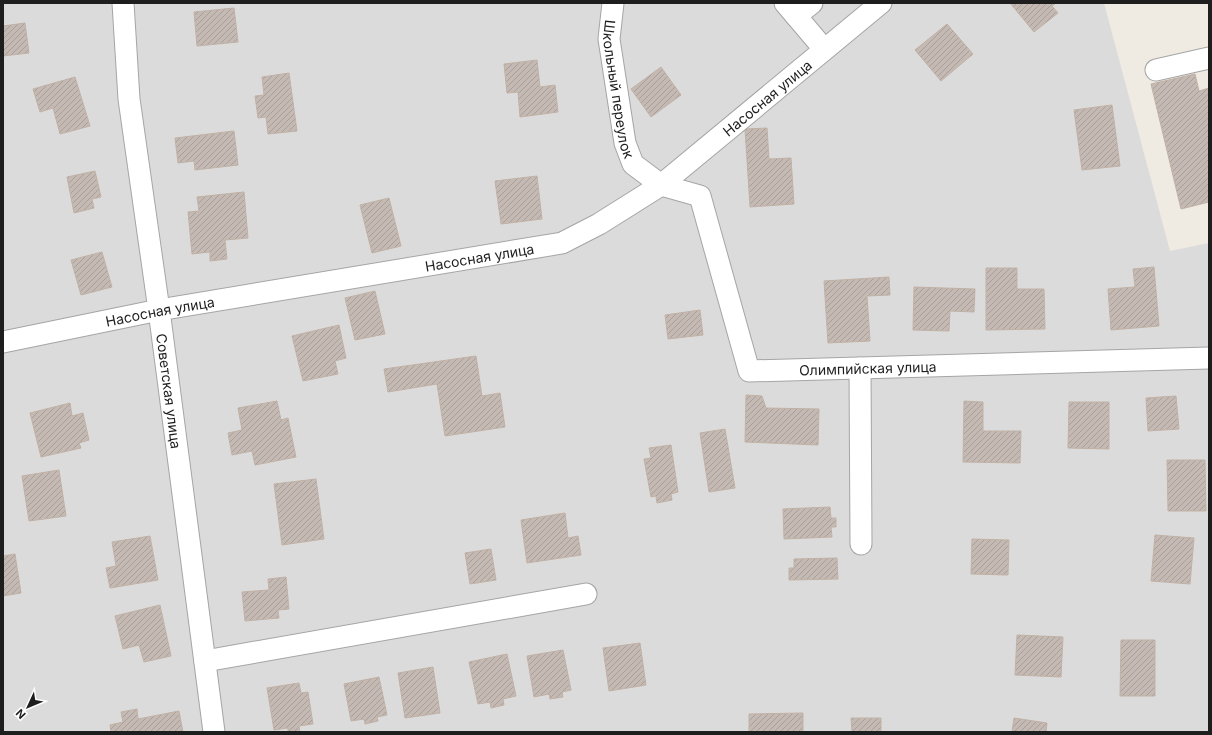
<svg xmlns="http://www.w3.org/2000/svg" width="1212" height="735" font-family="Inter,sans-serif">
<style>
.residential{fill:#dcdbdb}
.building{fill:url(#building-hatch);stroke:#c1b1a5}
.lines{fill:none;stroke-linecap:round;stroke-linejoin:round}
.minor-casing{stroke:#a5a5a5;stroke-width:23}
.minor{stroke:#fff;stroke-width:21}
.labels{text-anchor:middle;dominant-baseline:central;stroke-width:4;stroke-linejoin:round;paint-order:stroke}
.street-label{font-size:14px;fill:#1e1e1e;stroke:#fff}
</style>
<defs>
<pattern id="building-hatch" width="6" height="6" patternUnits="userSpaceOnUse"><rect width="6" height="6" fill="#c4bab3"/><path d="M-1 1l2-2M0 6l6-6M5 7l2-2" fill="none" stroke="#a89f9a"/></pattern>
</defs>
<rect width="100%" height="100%" fill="#efebe3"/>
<polygon class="residential" points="3,3 1104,3 1170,251 1209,243 1209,732 3,732"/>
<g class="building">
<polygon points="1010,3 1056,3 1052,6 1058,13 1034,32"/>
<polygon points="234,8 238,42 197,46 194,12"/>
<polygon points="25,23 29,53 3,56 3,26"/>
<polygon points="947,24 973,54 941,81 915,50"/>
<polygon points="537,60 540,87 555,85 558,112 520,117 518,92 507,93 504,64"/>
<polygon points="661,67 681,95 651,117 631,89"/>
<polygon points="289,73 297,131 268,134 266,117 258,118 255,96 264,95 262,77"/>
<polygon points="1195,74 1199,91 1209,88 1209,202 1181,209 1151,84"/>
<polygon points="75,77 90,126 60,134 53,108 40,112 33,89"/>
<polygon points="1112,105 1120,166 1082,170 1074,110"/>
<polygon points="767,128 769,159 791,158 794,204 750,207 745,129"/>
<polygon points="234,131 238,165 195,170 194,161 178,163 175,138"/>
<polygon points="95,171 101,197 92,199 94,208 74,213 67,177"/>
<polygon points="537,176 542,219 501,224 495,181"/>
<polygon points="244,192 248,238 225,240 227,259 210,261 210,252 192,254 188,212 199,211 197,197"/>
<polygon points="389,198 401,246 372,253 360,205"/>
<polygon points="102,252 112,287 81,295 71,260"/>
<polygon points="1154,267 1159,326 1111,330 1108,289 1135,287 1133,269"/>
<polygon points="986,268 1017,268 1017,289 1044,289 1045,329 986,330"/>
<polygon points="889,277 890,295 867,296 870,341 828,343 824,281"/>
<polygon points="914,287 975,289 974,312 950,311 949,331 913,330"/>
<polygon points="375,291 385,334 355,340 345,298"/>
<polygon points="700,310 703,335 668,339 665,315"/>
<polygon points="339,325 346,358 335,361 338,374 303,381 292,336"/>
<polygon points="476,356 482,396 500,393 505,427 445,436 437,384 388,392 384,369"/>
<polygon points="746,395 762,396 766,408 819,409 818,445 745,442"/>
<polygon points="1176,396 1179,429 1148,431 1146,398"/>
<polygon points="277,401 281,420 288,418 296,457 255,465 252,451 232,455 228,433 242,430 238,408"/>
<polygon points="964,401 983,402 983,431 1021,431 1020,463 963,462"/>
<polygon points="1069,402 1109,402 1109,449 1068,448"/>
<polygon points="70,403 72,416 83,413 89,440 79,443 81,448 41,457 30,413"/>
<polygon points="725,429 735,488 709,492 700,433"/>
<polygon points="671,445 678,492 671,494 672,500 657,503 656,496 651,497 644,459 651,458 649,448"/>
<polygon points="1167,460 1205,460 1206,511 1168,511"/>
<polygon points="59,470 66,516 29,521 22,476"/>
<polygon points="316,479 324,539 282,545 274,484"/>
<polygon points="830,507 831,518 836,518 836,527 831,527 832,537 784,539 783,509"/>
<polygon points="565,513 568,538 578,536 581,555 527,563 521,520"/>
<polygon points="1155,535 1194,538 1190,584 1151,581"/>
<polygon points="150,536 158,580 110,588 106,568 116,566 112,542"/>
<polygon points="972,539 1009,540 1008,575 971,574"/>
<polygon points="491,549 496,580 470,584 465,553"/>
<polygon points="15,554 21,593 3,596 3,556"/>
<polygon points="837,558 838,579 789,580 789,568 794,568 794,559"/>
<polygon points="286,577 289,609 278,610 279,618 245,621 242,592 269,590 268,579"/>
<polygon points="160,605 171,656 144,662 139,645 123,649 115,616"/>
<polygon points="1017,635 1063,637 1061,677 1015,675"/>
<polygon points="1121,640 1155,640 1155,696 1120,696"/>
<polygon points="640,643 646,685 609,691 603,648"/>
<polygon points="563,650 571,690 562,692 563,697 550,699 549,694 534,697 527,656"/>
<polygon points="507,654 516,696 503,699 504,705 491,708 490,702 478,704 469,662"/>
<polygon points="433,667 440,713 405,718 398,673"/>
<polygon points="379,677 387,715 377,717 378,721 365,724 364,719 351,721 344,684"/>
<polygon points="299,683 301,693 308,692 313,724 299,726 300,732 288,732 288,728 274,730 267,688"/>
<polygon points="137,709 138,719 179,711 183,732 111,732 110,725 123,722 121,712"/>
<polygon points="803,713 803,732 749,732 749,714"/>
<polygon points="851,718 881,718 881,732 852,732"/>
<polygon points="1014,718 1047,723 1046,732 1012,732"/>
</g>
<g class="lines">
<g class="minor-casing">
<g id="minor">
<path id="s1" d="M123 3 129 99 159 310 214 732"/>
<path id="s2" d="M613 3 609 39 625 143 633 164 661 185 700 196 749 371 1209 358"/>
<polyline points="785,3 824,49"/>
<polyline points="796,16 812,3"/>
<polyline points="1156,70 1209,58"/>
<path id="s3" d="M3 342 159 310 562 243 599 224 661 185 881 3"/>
<polyline points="860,368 861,544"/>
<polyline points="205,661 586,594"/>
</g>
</g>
<use href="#minor" class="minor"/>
</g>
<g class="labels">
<g class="street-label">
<text stroke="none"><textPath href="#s2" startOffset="87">Школьный переулок</textPath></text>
<text stroke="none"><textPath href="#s3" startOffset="820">Насосная улица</textPath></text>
<text stroke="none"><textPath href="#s3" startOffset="484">Насосная улица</textPath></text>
<text stroke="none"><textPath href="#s3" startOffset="160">Насосная улица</textPath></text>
<text stroke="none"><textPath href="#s2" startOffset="540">Олимпийская улица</textPath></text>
<text stroke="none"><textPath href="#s1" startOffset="391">Советская улица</textPath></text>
</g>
</g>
<rect width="1212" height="735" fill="none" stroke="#1e1e1e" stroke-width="8"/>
<g transform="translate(28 707) rotate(226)" stroke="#ffffff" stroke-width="3" paint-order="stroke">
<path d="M0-3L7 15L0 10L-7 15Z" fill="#1e1e1e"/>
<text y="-6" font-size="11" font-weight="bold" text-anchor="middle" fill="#1e1e1e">N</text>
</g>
</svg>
